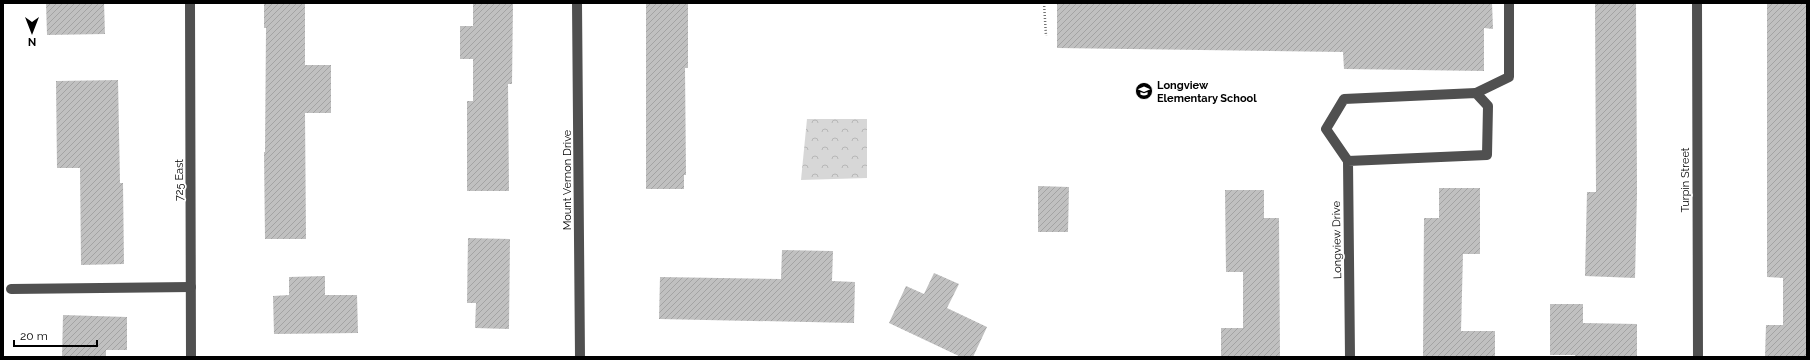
<svg xmlns="http://www.w3.org/2000/svg" width="1810" height="360" font-family="Raleway,sans-serif">
<style>
.forest{fill:url(#forest-crowns)}
.building{fill:url(#building-hatch)}
.lines{fill:none;stroke-linecap:round;stroke-linejoin:round}
.path{stroke:#727272;stroke-width:2.5;stroke-dasharray:1 2;stroke-linecap:butt}
.minor{stroke:#505050;stroke-width:10}
.labels{text-anchor:middle;dominant-baseline:central;stroke-width:3.5;stroke-linejoin:round;paint-order:stroke}
.poi-label{font-size:11px;font-weight:bold;fill:#000;stroke:#fff;text-anchor:start}
.street-label{font-size:11px;fill:#000;stroke:#fff}
</style>
<defs>
<pattern id="forest-crowns" width="20" height="18" patternUnits="userSpaceOnUse"><rect width="20" height="18" fill="#d7d7d7"/><path d="M2 6a3 3 0 1 1 6 0M12 15a3 3 0 1 1 6 0" fill="none" stroke="#b7b7b7"/></pattern>
<pattern id="building-hatch" width="6" height="6" patternUnits="userSpaceOnUse"><rect width="6" height="6" fill="#c0c0c0"/><path d="M-1 1l2-2M0 6l6-6M5 7l2-2" fill="none" stroke="#a3a3a3"/></pattern>
</defs>
<rect width="100%" height="100%" fill="#fff"/>
<polygon class="forest" points="807,119 867,119 867,178 801,180"/>
<g class="building">
<polygon points="46,3 104,3 105,34 47,35"/>
<polygon points="264,3 305,3 305,65 331,65 331,113 305,113 306,239 265,239 264,152 265,152 266,28 264,28"/>
<polygon points="473,3 513,3 512,84 508,84 509,191 467,191 467,101 473,101 473,59 460,59 460,26 473,26"/>
<polygon points="646,3 688,3 688,68 685,68 686,175 684,175 684,189 646,189"/>
<polygon points="1057,3 1492,3 1493,29 1484,28 1484,71 1344,69 1343,52 1057,48"/>
<polygon points="1595,3 1636,3 1637,193 1635,278 1585,276 1587,192 1596,192"/>
<polygon points="1767,3 1807,3 1807,357 1765,357 1766,325 1783,325 1783,278 1767,277"/>
<polygon points="118,80 120,183 123,183 124,264 81,265 80,168 57,168 56,81"/>
<polygon points="1038,186 1069,187 1068,232 1038,232"/>
<polygon points="1439,188 1480,188 1480,254 1463,254 1461,331 1495,331 1495,357 1423,357 1424,218 1439,218"/>
<polygon points="1225,190 1264,190 1264,218 1279,218 1280,357 1221,357 1221,328 1243,328 1243,272 1226,272"/>
<polygon points="468,238 510,239 509,329 475,328 476,303 467,303"/>
<polygon points="782,250 833,251 832,281 855,282 854,323 659,319 660,277 781,279"/>
<polygon points="934,273 959,284 947,308 987,327 973,357 961,357 889,323 906,286 924,294"/>
<polygon points="325,276 325,295 357,295 358,333 274,334 273,296 289,295 289,277"/>
<polygon points="1550,304 1583,304 1583,323 1637,324 1637,357 1575,357 1575,355 1550,355"/>
<polygon points="63,315 127,317 127,350 106,350 106,357 62,357"/>
</g>
<g class="lines">
<polyline class="path" points="1044,3 1046,36"/>
<g class="minor">
<polyline points="190,3 191,357"/>
<polyline points="577,3 580,357"/>
<polyline points="1697,3 1698,357"/>
<polyline points="1476,93 1509,77 1509,3"/>
<polyline points="1348,161 1487,155 1488,106 1476,93 1344,99 1326,129 1348,161 1350,357"/>
<polyline points="11,289 191,287"/>
</g>
</g>
<defs>
<g id="school-disc" transform="scale(0.9)"><circle r="9.5" fill="#000" stroke="#fff"/><path d="M0-5L7-2L0 1L-7-2ZM-4 1L0 2.5L4 1V4Q0 6-4 4Z" fill="#fff"/></g>
</defs>
<g fill-rule="evenodd">
<use href="#school-disc" x="1144" y="91"/>
</g>
<g class="labels">
<g class="poi-label">
<text x="1157" y="85">Longview<tspan x="1157" dy="13">Elementary School</tspan></text>
</g>
<g class="street-label">
<text transform="translate(179 180) rotate(-90)">725 East</text>
<text transform="translate(567 180) rotate(-90)">Mount Vernon Drive</text>
<text transform="translate(1685 180) rotate(-90)">Turpin Street</text>
<text transform="translate(1337 240) rotate(-91)">Longview Drive</text>
</g>
</g>
<rect width="1810" height="360" fill="none" stroke="#000000" stroke-width="8"/>
<g transform="translate(32 32) rotate(180)" stroke="#ffffff" stroke-width="3" paint-order="stroke">
<path d="M0-3L7 15L0 10L-7 15Z" fill="#000000"/>
<text y="-6" font-size="11" font-weight="bold" text-anchor="middle" fill="#000000">N</text>
</g>
<path d="M14 340v6h83v-6" fill="none" stroke="#000000" stroke-width="2"/>
<text x="20" y="340" font-size="12" fill="#000000" stroke="#ffffff" stroke-width="3" paint-order="stroke">20 m</text>
</svg>
